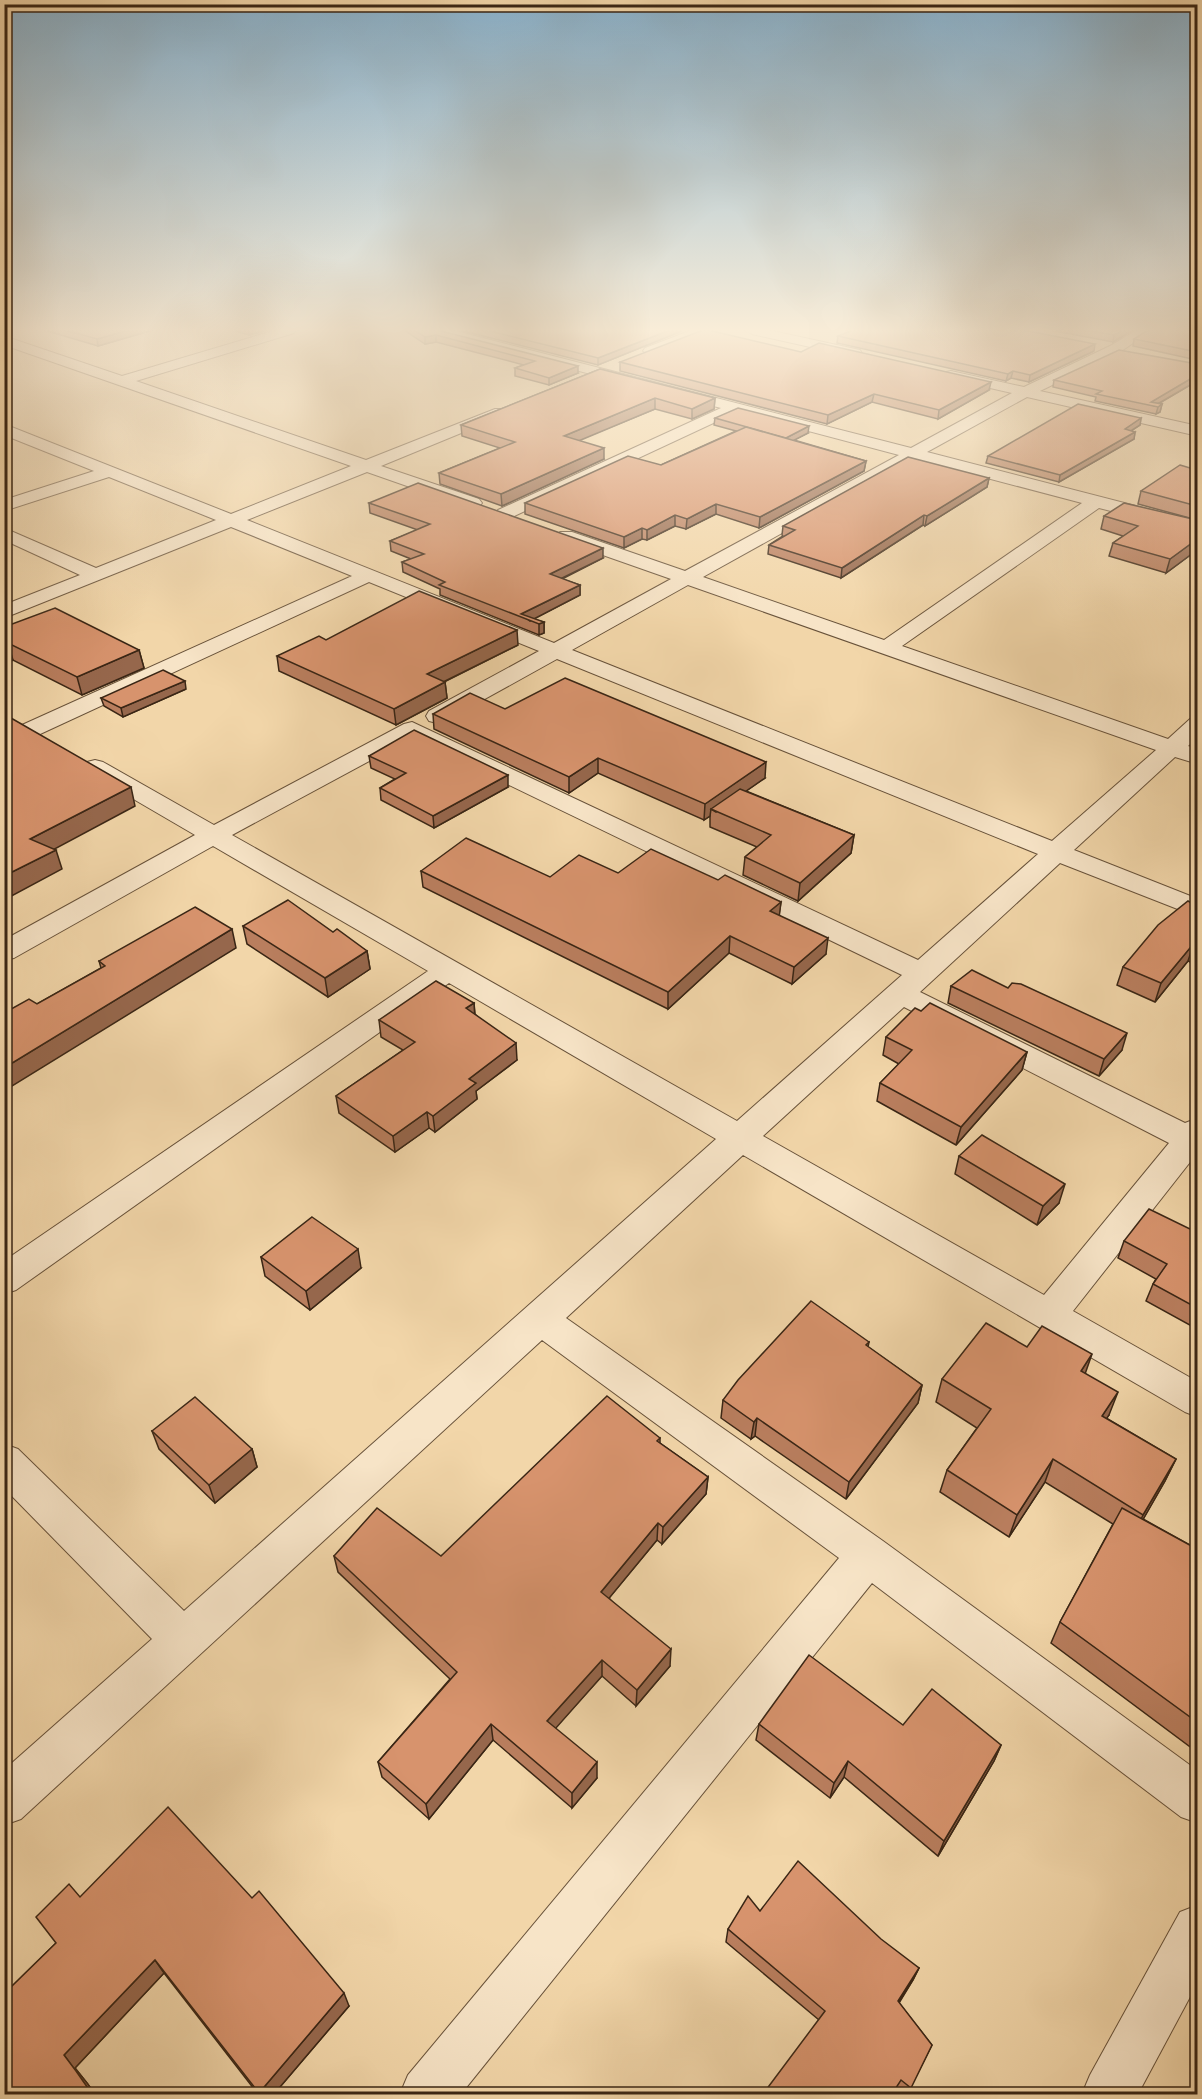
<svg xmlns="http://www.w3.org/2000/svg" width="1202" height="2099" font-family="'EB Garamond',serif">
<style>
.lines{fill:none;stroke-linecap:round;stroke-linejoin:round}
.minor-casing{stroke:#68523a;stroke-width:2}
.minor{fill:#f7e4c7;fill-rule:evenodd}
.wall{fill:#b97e5e;stroke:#3a2615;stroke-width:1.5}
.shaded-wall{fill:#96674c;stroke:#3a2615;stroke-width:1.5}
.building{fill:#d7936d;stroke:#3a2615;stroke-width:1.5}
</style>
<rect width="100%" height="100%" fill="#f2d6a9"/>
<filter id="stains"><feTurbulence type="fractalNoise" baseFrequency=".00333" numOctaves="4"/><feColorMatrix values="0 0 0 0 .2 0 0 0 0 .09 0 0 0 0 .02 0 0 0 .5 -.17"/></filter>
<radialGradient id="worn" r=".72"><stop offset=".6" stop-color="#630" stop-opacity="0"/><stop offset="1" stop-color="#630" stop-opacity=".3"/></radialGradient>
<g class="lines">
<g class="minor-casing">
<g id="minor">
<path d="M276 330H296L294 333 136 381 366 460 495 409H505L508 412 505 415 381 466 479 499 482 503 479 507H467L367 472 247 520 554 643 671 579 560 540 557 536 560 532H572L685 571 899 455 737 412 510 518H498L495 514 498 510 721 408 433 333 432 330H452L911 448 1012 393 946 378 944 375 946 372 951 371 1024 387 1110 346 1137 330H1152L1120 352 1040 391 1198 426V436L1027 397 927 452 1198 522V533L1099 508 902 646 1168 739 1190 719 1198 717V737L1188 746 1198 749V764L1175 757 1074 850 1198 899V917L1060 863 920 992 1185 1123 1198 1118V1152L1073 1311 1198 1382V1417L1185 1412 743 1155 566 1318 883 1541 1198 1771V1823L1181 1817 872 1583 461 2094H400L408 2075 839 1558 542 1340 21 1819 4 1825V1770L152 1639 4 1488V1444L18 1449 184 1611 716 1139 449 983 16 1290 4 1294V1261L428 971 213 846 14 958 4 960V940L195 835 87 772 83 767 87 762 95 760 103 762 214 825 404 724 412 722 918 960 1038 854 557 659 445 721 437 723 429 721 426 716 429 711 539 651 369 582 38 735 30 737 22 735 19 730 22 725 352 576 231 527 4 618V605L80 575 4 540V528L96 568 216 520 109 477 4 511V500L94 471 4 435V424L231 514 351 466 4 345V336L122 376ZM915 459 1082 503 884 640 703 577ZM688 585 1156 750 1052 841 572 650ZM412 738 902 975 737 1121 232 835ZM904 1007 1169 1143 1044 1295 763 1136Z"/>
<polygon points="692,330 710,330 708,333 655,354 650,355 643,351 645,348"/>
<polygon points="745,330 768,330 860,350 862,353 855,357 752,334"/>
<polygon points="1198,1905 1198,1982 1138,2094 1082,2094 1090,2075 1180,1912"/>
</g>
</g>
<use href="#minor" class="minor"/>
</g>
<g class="wall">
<polygon points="44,330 153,330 98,346"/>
<polygon points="232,330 267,330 249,335"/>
<polygon points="404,330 437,330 578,373 549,385 515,376 515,368 524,365 436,342 425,344"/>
<polygon points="459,330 682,330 682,331 598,365"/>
<polygon points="1050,330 1133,330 1113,342"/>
<polygon points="1197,330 1197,360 1133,346 1134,339"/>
<polygon points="838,336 1094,351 1029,382 1011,378 1006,381 837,343"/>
<polygon points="801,352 989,390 938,419 872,402 827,424 620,371 620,362"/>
<polygon points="1197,364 1197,381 1158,404 1162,404 1160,412 1156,414 1095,401 1096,397 1053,387 1054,380"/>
<polygon points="600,369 715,398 714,409 692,419 655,409 579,440 604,459 502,506 440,484 439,473 500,448 462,436 461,425"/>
<polygon points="715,418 808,433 794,440 866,461 864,471 759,528 716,514 686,529 675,526 647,540 642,539 624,548 525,514 525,503 661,465 736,431 714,425"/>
<polygon points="1141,418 1140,425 1131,431 1135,432 1134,439 1059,482 986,463 988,456"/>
<polygon points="1197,470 1197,520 1138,504 1141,491"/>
<polygon points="989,478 987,487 925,526 923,525 841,578 768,554 769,545 783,536 782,535 783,526"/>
<polygon points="369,503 603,558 562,579 580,585 580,595 533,619 544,622 544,633 539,635 440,595 440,589 403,572 402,562 411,559 391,551 390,541 418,530 370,513"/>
<polygon points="1104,516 1197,520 1197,555 1193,553 1166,573 1109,556 1113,543 1123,536 1101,529"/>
<polygon points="4,627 139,650 144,668 82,695 13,660 4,664"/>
<polygon points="326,640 518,645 444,682 445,682 447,698 396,725 279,671 277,656"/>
<polygon points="186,689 123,717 104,706 101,698"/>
<polygon points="505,709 765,778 746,791 854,835 851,853 798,901 743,875 745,857 757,847 710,827 710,816 704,820 598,773 569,793 434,729 433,714"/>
<polygon points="369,756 508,787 434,828 381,800 380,788 395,779 371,768"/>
<polygon points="421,871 550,877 618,873 718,880 781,902 779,915 826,954 792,984 729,953 668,1009 423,887"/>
<polygon points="1197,906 1197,959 1193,963 1188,961 1155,1002 1117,985 1123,967"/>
<polygon points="243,926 333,932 367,951 370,969 328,997 247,944"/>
<polygon points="236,948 37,1004 101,968 99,961"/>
<polygon points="951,986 1122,1050 1099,1076 948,1003"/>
<polygon points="474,1003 475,1014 517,1060 476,1091 477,1099 435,1132 429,1128 395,1152 339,1113 336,1096 403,1050 381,1037 379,1020"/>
<polygon points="886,1037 1027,1052 1022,1070 956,1145 877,1101 880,1083 899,1064 883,1055"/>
<polygon points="959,1156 1059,1203 1037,1225 955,1174"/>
<polygon points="1197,1225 1197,1329 1146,1301 1153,1284 1156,1279 1118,1258 1124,1241 1194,1231"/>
<polygon points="261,1257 361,1268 310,1310 265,1276"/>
<polygon points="869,1342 868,1347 922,1385 918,1403 846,1499 755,1436 751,1439 721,1418 723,1400"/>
<polygon points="1027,1347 1085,1373 1109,1415 1106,1418 1176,1459 1165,1481 1143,1519 1197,1549 1197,1752 1051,1643 1060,1622 1113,1524 1045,1482 1009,1537 940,1492 947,1470 977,1428 936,1402 942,1379"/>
<polygon points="152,1431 252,1449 257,1467 215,1503 159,1449"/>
<polygon points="660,1438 660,1443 708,1477 706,1494 662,1544 657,1540 609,1598 670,1666 636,1706 602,1676 555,1728 597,1778 572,1808 493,1740 429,1819 382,1777 378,1762 450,1679 338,1572 334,1556 441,1556"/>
<polygon points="759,1724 903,1725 1001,1745 994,1761 938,1856 844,1777 830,1798 756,1740"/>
<polygon points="80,1897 349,2006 274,2094 258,2094 164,1973 75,2068 87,2083 95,2094 4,2094 9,1989 56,1943"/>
<polygon points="760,1911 919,1968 913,1980 899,2003 932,2045 907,2094 900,2094 895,2091 819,2020 726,1942 728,1929"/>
</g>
<g class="shaded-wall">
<polygon points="129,330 153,330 98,346 97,339"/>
<polygon points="249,330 267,330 249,335"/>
<polygon points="670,330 682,330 682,331 598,365 598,358"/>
<polygon points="1123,330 1133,330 1113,342 1114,335"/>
<polygon points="436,335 436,342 425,344 425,337"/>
<polygon points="1095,344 1094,351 1029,382 1030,375"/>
<polygon points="578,366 578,373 549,385 549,378"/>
<polygon points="1013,371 1011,378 1006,381 1008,374"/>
<polygon points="1197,375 1197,381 1154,406 1151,402"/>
<polygon points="991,382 989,390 938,419 939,410"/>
<polygon points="874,394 872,402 827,424 828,415"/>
<polygon points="655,398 655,409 564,447 564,436"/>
<polygon points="715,398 714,409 692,419 692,409"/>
<polygon points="1162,404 1160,412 1156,414 1158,407"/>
<polygon points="1141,418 1140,425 1123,436 1125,429"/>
<polygon points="809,426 808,433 785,445 786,438"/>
<polygon points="1135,432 1134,439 1059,482 1060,475"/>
<polygon points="604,448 604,459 502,506 501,494"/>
<polygon points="866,461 864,471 759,528 760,517"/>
<polygon points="989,478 987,487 925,526 927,516"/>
<polygon points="716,504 716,514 686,529 687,519"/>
<polygon points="675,515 675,526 647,540 647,530"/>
<polygon points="924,515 923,525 841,578 842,568"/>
<polygon points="642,528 642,539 624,548 624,537"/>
<polygon points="1196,540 1193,553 1166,573 1170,559"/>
<polygon points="603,548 603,558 550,584 550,574"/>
<polygon points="580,585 580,595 530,621 521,614"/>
<polygon points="544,622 544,633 539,635 539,624"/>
<polygon points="517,630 518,645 429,689 427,674"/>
<polygon points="8,643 13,660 4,664 4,644"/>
<polygon points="139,650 144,668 82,695 77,677"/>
<polygon points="185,681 186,689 123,717 121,708"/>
<polygon points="445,682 447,698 396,725 394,709"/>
<polygon points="598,758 598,773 569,793 569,777"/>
<polygon points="766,762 765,778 716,812 711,809 710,816 704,820 705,804"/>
<polygon points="508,775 508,787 434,828 433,816"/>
<polygon points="131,787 135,806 36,859 30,839"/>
<polygon points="854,835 851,853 798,901 800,883"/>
<polygon points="56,850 62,869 4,900 4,876"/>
<polygon points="781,902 779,918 770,911"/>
<polygon points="232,929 236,948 4,1091 4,1068"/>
<polygon points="730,936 729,953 668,1009 668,992"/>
<polygon points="828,938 826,954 792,984 794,967"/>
<polygon points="1194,943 1188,961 1155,1002 1161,983"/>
<polygon points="1197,950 1197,959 1193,963"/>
<polygon points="367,951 370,969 328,997 325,978"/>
<polygon points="474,1003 475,1020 466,1008"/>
<polygon points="1127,1033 1122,1050 1099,1076 1104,1059"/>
<polygon points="516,1043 517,1060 476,1091 477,1099 435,1132 433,1116 469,1079"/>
<polygon points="1027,1052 1022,1070 956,1145 961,1127"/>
<polygon points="427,1112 429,1128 395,1152 393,1136"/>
<polygon points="1065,1184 1059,1203 1037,1225 1043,1206"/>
<polygon points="358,1249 361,1268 310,1310 306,1291"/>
<polygon points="1092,1354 1084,1377 1081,1371"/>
<polygon points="922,1385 918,1403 846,1499 849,1482"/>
<polygon points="1118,1392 1109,1415 1093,1439 1102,1416"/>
<polygon points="757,1418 755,1436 751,1439 754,1422"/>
<polygon points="252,1449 257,1467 215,1503 209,1485"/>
<polygon points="1053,1459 1045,1482 1009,1537 1017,1515"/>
<polygon points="1176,1459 1165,1481 1133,1537 1143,1515"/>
<polygon points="708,1477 706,1494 662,1544 663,1527"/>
<polygon points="658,1523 657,1540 601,1608 601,1592"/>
<polygon points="671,1649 670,1666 636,1706 637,1690"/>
<polygon points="602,1660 602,1676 548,1737 547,1721"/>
<polygon points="491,1724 493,1740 429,1819 426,1804"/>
<polygon points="1001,1745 994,1761 938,1856 944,1841"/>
<polygon points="848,1761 844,1777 830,1798 834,1783"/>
<polygon points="597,1762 597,1778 572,1808 572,1793"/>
<polygon points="155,1960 164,1973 75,2068 87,2083 95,2094 92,2094 64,2055"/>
<polygon points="919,1968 913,1980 892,2013 898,2001"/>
<polygon points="344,1993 349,2006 274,2094 260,2094 259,2093"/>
</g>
<g class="building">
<polygon points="65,330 129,330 97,339"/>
<polygon points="414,330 437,330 578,366 549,378 515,368 535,361 436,335 425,337"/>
<polygon points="486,330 670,330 598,358"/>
<polygon points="703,330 708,330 801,352 819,343 991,382 939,410 874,394 828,415 620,362"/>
<polygon points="853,330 1023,330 1095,344 1030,375 1013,371 1008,374 838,336"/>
<polygon points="1086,330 1123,330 1114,335"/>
<polygon points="1148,330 1197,330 1197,352 1134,339"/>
<polygon points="1119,350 1197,364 1197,375 1151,402 1162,404 1158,407 1096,394 1102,391 1054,380"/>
<polygon points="600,369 715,398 692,409 655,398 564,436 604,448 501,494 439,473 515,442 461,425"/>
<polygon points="1078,404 1141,418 1125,429 1135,432 1060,475 988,456"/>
<polygon points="738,408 809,426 786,438 715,418"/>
<polygon points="746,427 866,461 760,517 716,504 687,519 675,515 647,530 642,528 624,537 525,503 628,456 661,465"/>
<polygon points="908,457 989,478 927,516 924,515 842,568 769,545 795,530 783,526"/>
<polygon points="1180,465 1197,470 1197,506 1141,491"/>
<polygon points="418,483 603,548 550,574 580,585 521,614 544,622 539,624 439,585 445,582 402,562 424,554 390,541 430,524 369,503"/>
<polygon points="1124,503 1197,520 1197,540 1196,540 1170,559 1113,543 1138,526 1104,516"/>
<polygon points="419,591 517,630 427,674 445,682 394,709 277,656 319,636 326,640"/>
<polygon points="55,608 139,650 77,677 8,643 4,644 4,627"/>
<polygon points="163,670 185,681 121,708 101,698"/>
<polygon points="565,678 766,762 705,804 598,758 569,777 433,714 470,693 505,709"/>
<polygon points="4,714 131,787 30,839 56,850 4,876"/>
<polygon points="414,730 508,775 433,816 380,788 406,773 369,756"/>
<polygon points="740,789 854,835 800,883 745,857 771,835 711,809"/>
<polygon points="466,838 550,877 579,855 618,873 651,849 718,880 725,875 781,902 770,911 828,938 794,967 730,936 668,992 421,871"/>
<polygon points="288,900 333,932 337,929 367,951 325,978 243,926"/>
<polygon points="1188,901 1197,906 1197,944 1194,943 1161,983 1123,967 1158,925"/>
<polygon points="195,907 232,929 4,1068 4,1013 29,999 37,1004 105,966 99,961"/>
<polygon points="972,970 1008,988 1012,983 1021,984 1127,1033 1104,1059 951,986"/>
<polygon points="436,981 474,1003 466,1008 516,1043 469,1079 476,1083 433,1116 427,1112 393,1136 336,1096 415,1042 379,1020"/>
<polygon points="930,1003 1027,1052 961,1127 880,1083 912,1050 886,1037 915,1008 921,1011"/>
<polygon points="982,1135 1065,1184 1043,1206 959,1156"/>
<polygon points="1149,1209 1194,1231 1197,1225 1197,1308 1153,1284 1167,1264 1124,1241"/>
<polygon points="312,1217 358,1249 306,1291 261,1257"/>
<polygon points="811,1301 869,1342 866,1345 922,1385 849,1482 757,1418 754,1422 723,1400 738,1380"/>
<polygon points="986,1323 1027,1347 1042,1326 1092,1354 1081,1371 1118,1392 1102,1416 1176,1459 1143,1515 1053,1459 1017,1515 947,1470 991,1409 942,1379"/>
<polygon points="607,1396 660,1438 657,1441 708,1477 663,1527 658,1523 601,1592 671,1649 637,1690 602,1660 547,1721 597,1762 572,1793 491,1724 426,1804 378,1762 457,1672 334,1556 377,1508 441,1556"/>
<polygon points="195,1397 252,1449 209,1485 152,1431"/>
<polygon points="1122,1508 1197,1549 1197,1722 1060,1622"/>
<polygon points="809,1655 903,1725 932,1689 1001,1745 944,1841 848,1761 834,1783 759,1724"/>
<polygon points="168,1807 252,1898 259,1891 344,1993 259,2093 155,1960 64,2055 76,2071 92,2094 4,2094 4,1984 9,1989 56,1943 36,1917 69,1884 80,1897"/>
<polygon points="798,1861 881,1939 919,1968 898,2001 932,2045 911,2088 901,2080 892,2094 763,2094 825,2011 728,1929 748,1896 760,1911"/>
</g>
<linearGradient id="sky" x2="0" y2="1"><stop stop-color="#8ab5d2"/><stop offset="0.53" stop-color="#f9edd8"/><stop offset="1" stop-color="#f9edd8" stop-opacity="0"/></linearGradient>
<rect width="1202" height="623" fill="url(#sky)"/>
<rect width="1202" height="2099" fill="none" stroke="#f2d6a9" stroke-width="24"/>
<rect x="6" y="6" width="1190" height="2087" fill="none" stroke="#3a2615" stroke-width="3"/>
<rect x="12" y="12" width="1178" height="2075" fill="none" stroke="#3a2615" stroke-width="1.5"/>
<rect width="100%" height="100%" filter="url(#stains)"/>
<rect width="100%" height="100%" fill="url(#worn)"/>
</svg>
